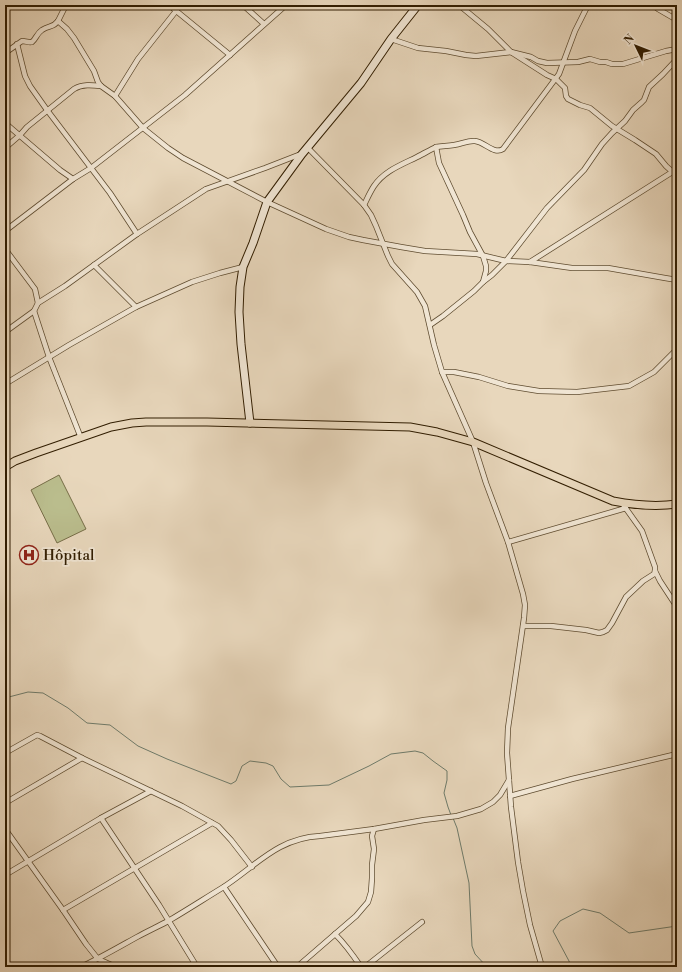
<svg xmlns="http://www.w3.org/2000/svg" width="682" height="972" font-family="'Libre Bodoni',serif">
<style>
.park{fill:#babd8d;stroke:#766d47}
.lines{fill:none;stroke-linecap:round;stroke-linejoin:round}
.stream{stroke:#6e7b6b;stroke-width:1}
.minor-casing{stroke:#5f4c30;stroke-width:6}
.secondary-casing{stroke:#311d01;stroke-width:9}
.primary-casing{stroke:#311d01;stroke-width:9}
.minor{stroke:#f0e5d3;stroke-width:4.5}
.secondary{stroke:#f0e5d3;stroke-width:7}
.primary{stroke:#e8d7bc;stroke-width:7}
.labels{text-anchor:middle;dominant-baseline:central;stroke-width:3.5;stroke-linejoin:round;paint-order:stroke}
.poi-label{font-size:15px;fill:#311d01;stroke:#f0e5d3;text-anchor:start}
</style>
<rect width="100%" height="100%" fill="#e8d7bc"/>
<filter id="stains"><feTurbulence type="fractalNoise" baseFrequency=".005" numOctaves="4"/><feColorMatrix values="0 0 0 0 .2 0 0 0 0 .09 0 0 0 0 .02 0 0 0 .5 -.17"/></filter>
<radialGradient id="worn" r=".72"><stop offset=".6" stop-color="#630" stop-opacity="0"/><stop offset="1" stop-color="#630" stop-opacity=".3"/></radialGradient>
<polygon class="park" points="59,475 86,529 57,543 31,490"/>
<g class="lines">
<g class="stream">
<polyline points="5,698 28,692 43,693 68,708 87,723 110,725 138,746 167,759 231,784 236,781 242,766 250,761 266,763 273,766 281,779 290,787 329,785 369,766 391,754 415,751 423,753 433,761 447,771 447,780 444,793 448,807 451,815"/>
<polyline points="453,818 457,828 469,883 472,946 475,954 487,967"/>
<polyline points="571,967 569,961 553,931 560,921 583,909 600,913 629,933 677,926"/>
</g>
<g class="minor-casing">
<g id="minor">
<polyline points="169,5 230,55"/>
<polyline points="243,5 264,24"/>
<polyline points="459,5 488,29 511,52 547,75 556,79 565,88 566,96 568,99 580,105 590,108 612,126 635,140 656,154 666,166 677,176"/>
<polyline points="653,5 658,9 677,20"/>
<polyline points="58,21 66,5"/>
<polyline points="391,39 418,48 446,51 466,55 476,56 511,52 531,57 538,61 547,63 578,62 590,59 600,62 606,62 612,64 623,64 666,51 677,49"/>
<polyline points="17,44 25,76 30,86 47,110 110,193 137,234"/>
<path d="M5 53 22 41C26 41 29 43 32 42 36 39 37 33 42 30 49 25 53 28 58 21L67 29 74 38 94 71 98 82 101 86 115 96 143 128 168 148 183 158 267 202 326 229 349 237 363 240 401 247 425 251 477 254 506 261 530 262 572 268H608L665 278 677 280"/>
<polyline points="115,96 138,59 176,11 179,5"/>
<polyline points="5,123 60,170 73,179"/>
<polyline points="307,147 364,205 371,215 376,226 388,256 392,264 417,292 425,306 434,345 442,372 473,442 486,483 508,542 523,594 525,605 524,618 508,728 507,753 511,807 518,862 523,891 530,925 542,967"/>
<path d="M5 148 20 135 27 127 74 89C82 84 92 85 101 86"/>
<path d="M364 205C367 199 370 192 374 186 384 171 401 165 417 157 423 154 430 150 436 147 442 146 448 146 454 145 462 144 468 140 475 141 485 142 494 155 503 149L559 74 575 31 588 5"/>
<polyline points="5,231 73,179 91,168 185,95 286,5"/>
<polyline points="5,249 35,289 38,303"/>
<polyline points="530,262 677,169"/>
<polyline points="94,265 136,307"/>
<polyline points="483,282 492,275 506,261 547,208 584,170 602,144 612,133 625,121 633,110 642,102 644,100 649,87 663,74 677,59"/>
<polyline points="34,311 49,357 81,438"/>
<polyline points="430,325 443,316 474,291 483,282 486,271 486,266 483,256 470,232 463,215 439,163 436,147"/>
<polyline points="5,332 34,311 38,303 65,286 137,234 206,189 265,168 301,154"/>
<polyline points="442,372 454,372 479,377 508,386 539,391 577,392 629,386 654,372 677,349"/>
<polyline points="5,384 69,345 136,307 192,282 220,273 243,267"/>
<polyline points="508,542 626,508"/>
<polyline points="655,571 660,581 677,607"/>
<polyline points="523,626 551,626 586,630 599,633 603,632 607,630 612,623 626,597 643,581 654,574 655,571 655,567 642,531 622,503"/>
<polyline points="5,753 37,735 40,736 82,758 182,806 218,826 231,840 252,867"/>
<polyline points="510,796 572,779 677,754"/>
<polyline points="5,803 82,758"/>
<polyline points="101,818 159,905 197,967"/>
<polyline points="5,829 63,910 86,944 98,959 116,967"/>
<polyline points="5,875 101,818 151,791"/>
<polyline points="224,887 278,967"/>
<polyline points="63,910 212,823"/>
<path d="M335 934C345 944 353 955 361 967"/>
<path d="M81 967C100 958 119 947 137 937 148 931 159 926 170 920 187 910 204 899 222 888 255 867 277 838 320 836L374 829 424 820 457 816 481 809 493 802 500 795 509 780"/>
<polyline points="297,967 356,916 368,902 371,892 372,878 372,865 374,849 372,836 374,829"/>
<polyline points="365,967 422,922"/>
</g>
</g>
<g class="secondary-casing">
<polyline id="secondary" points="250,423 241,344 239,312 240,287 243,267 253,243 267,202 302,154 361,83 391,39 418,5"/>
</g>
<g class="primary-casing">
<path id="primary" d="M5 467 15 461 36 453 111 427 132 423 146 422H207L410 427 437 432 473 442 613 501C634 505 656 507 677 504"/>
</g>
<use href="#minor" class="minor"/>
<use href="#secondary" class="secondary"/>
<use href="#primary" class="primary"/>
</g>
<defs>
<g id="hospital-ring" transform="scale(1)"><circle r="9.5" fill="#f0e5d3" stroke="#8f2418" stroke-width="1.5"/><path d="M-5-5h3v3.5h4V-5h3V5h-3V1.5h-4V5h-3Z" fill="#8f2418"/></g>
</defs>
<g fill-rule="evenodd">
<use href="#hospital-ring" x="29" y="555"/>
</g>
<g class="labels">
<g class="poi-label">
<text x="43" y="555">Hôpital</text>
</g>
</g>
<rect width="682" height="972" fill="none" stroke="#e8d7bc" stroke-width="20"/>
<rect x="6" y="6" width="670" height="960" fill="none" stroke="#311d01" stroke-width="2"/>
<rect x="10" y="10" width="662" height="952" fill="none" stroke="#311d01"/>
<g transform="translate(636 46) rotate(313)" stroke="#f0e5d3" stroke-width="3" paint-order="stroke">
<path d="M0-3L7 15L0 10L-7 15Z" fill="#311d01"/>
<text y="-6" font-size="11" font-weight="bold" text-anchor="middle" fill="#311d01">N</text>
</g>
<rect width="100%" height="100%" filter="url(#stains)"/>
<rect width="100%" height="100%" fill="url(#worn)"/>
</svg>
